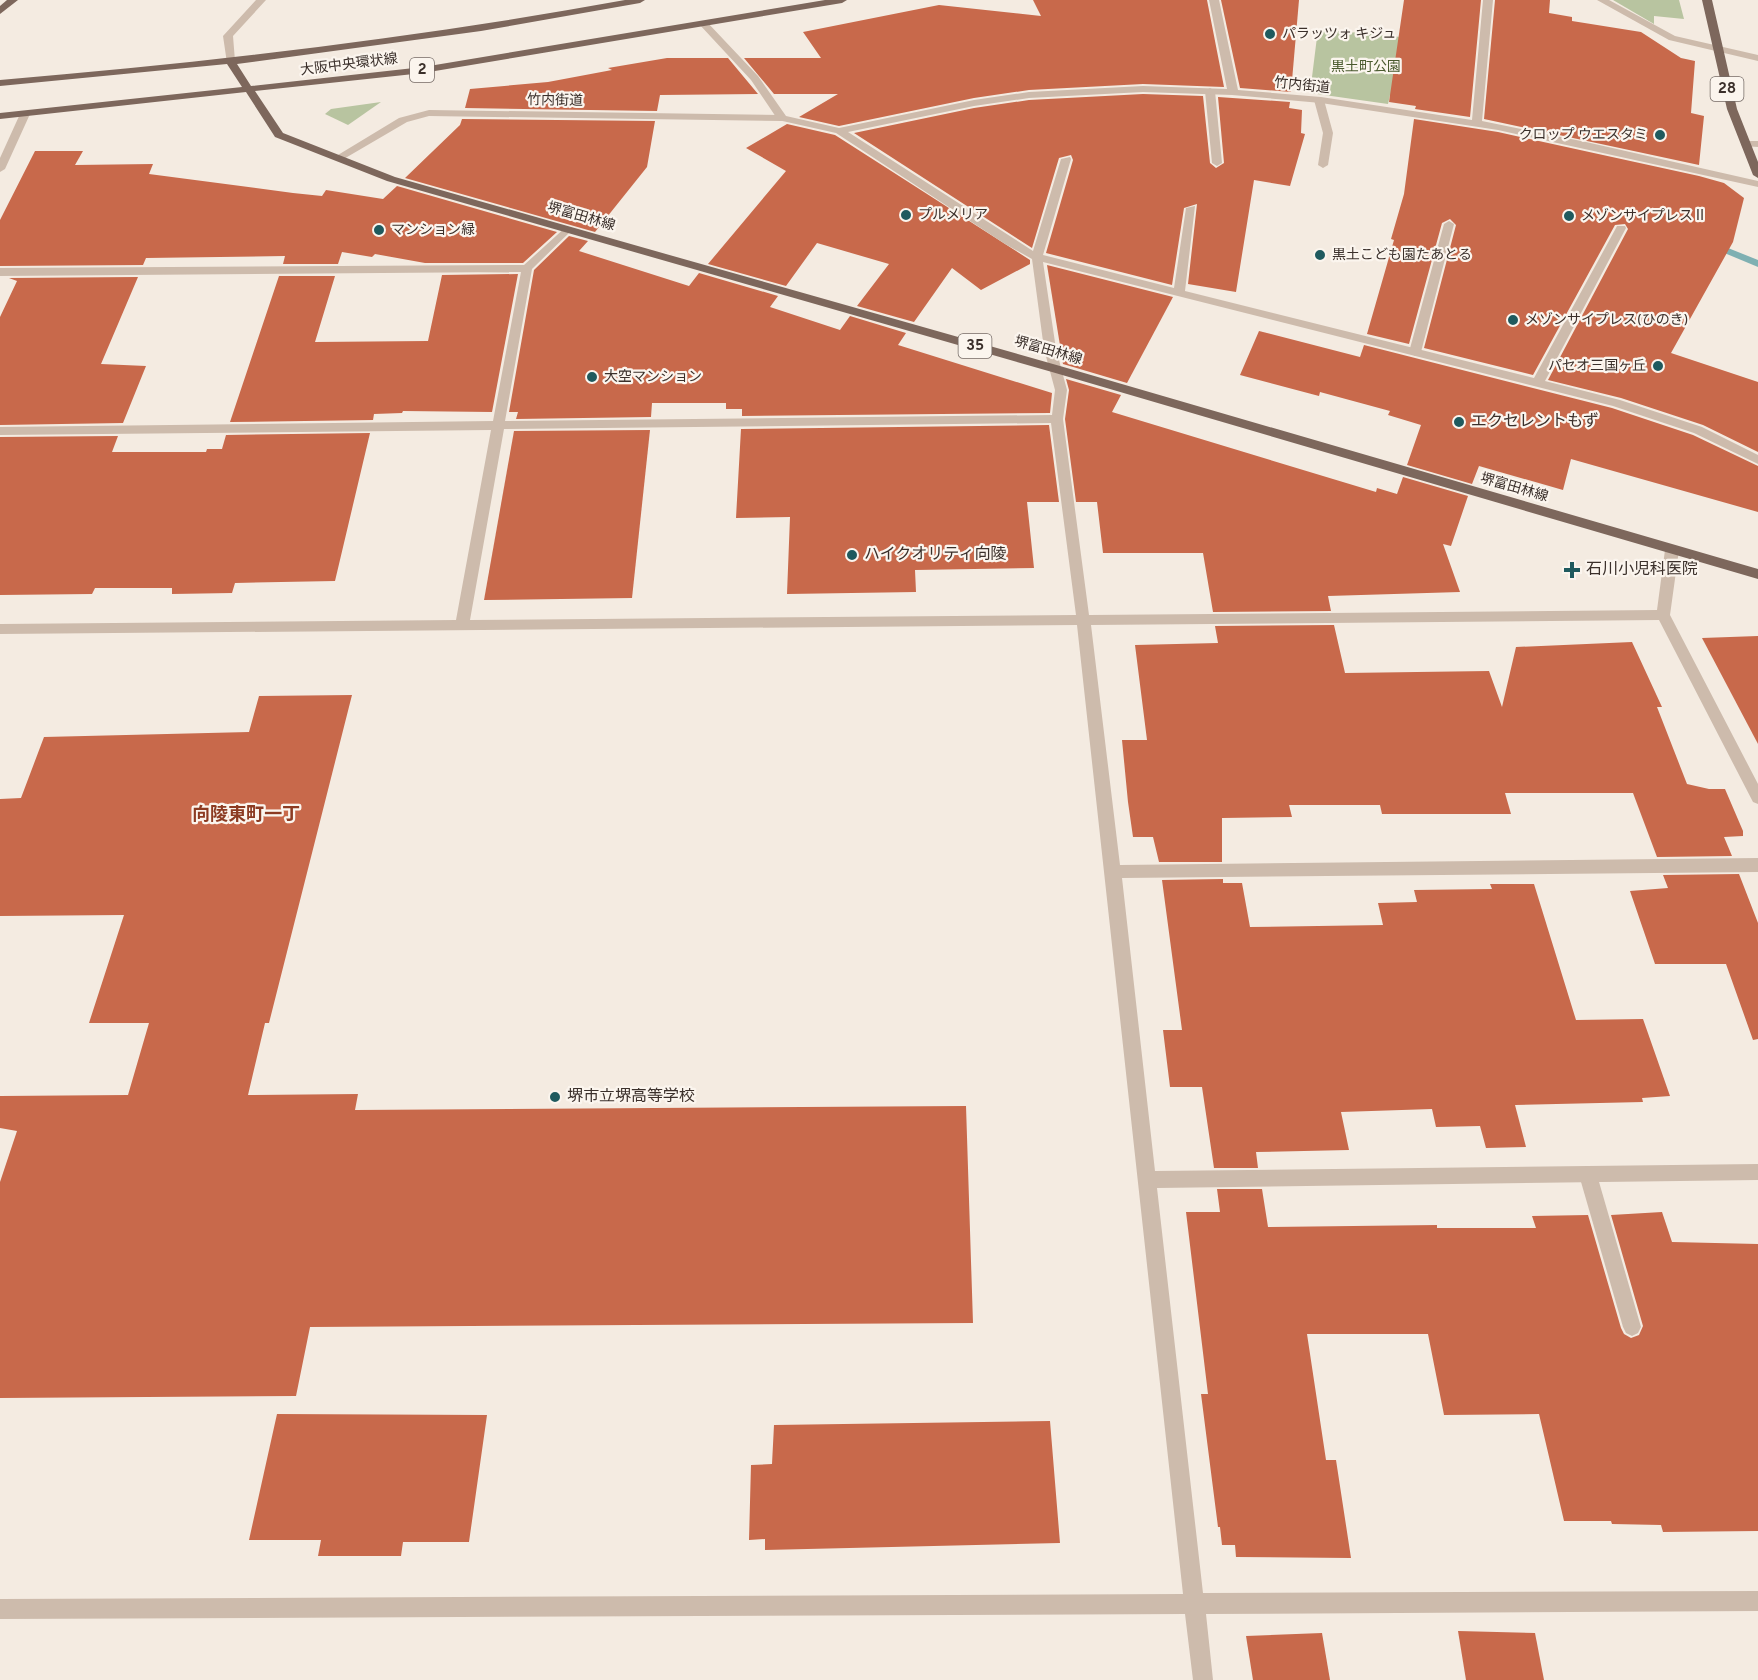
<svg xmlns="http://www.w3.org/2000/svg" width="1758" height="1680" font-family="Overpass,'Noto Sans JP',sans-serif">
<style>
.green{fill:#b8c4a0}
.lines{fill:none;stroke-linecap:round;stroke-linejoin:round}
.stream{fill:#7fb0b2;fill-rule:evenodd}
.building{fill:#c8694b}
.service{fill:#cdbbac;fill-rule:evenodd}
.minor{fill:#cdbbac;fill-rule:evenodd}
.tertiary{fill:#cdbbac;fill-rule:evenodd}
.primary{fill:#7d675c;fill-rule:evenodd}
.poi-dot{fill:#1f5a5e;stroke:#fbf5ee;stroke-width:2}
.labels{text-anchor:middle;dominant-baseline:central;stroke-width:4.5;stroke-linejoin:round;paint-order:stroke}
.far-poi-label{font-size:14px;fill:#3b302b;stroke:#fbf5ee;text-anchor:start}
.far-street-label{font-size:14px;fill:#3b302b;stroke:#fbf5ee}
.far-park-label{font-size:14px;fill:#4a5a2e;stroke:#fbf5ee}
.shield{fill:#fbf5ee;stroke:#756b66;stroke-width:1.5}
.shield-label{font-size:15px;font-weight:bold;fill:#3b302b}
.poi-label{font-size:16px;fill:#3b302b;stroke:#fbf5ee;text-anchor:start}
.neighbourhood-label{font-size:18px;font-weight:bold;fill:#8c3b22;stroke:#fbf5ee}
</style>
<rect width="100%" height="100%" fill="#f4ebe1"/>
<g class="green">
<polygon points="1613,0 1679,0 1684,19 1654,16 1654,24"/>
<polygon points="1318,29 1401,37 1401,96 1390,95 1388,104 1310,93"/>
<polygon points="381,102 348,125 325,114 331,109"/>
</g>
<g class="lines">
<polygon class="stream" points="1713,242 1758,260 1758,267 1710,247 1710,243"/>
</g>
<g class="building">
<polygon points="1033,0 1207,0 1224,87 1143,84 1029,90 974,98 839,126 799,117 838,94 774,94 744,58 821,58 803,32 939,5 1041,16"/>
<polygon points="1221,0 1299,0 1291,92 1240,88"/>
<polygon points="1404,0 1481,0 1470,117 1415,109 1416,106 1389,102"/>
<polygon points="1495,0 1550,0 1549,13 1572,17 1572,21 1641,32 1681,58 1695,61 1691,113 1704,116 1699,165 1484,119"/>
<polygon points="667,58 728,58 758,94 660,95 657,111 465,108 470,89 548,82 612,70 608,68"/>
<polygon points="1143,94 1203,96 1210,163 1216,168 1224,163 1218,97 1290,102 1289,108 1302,110 1301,133 1305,134 1290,186 1254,180 1236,292 1188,284 1197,204 1184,208 1172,285 1046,253 1073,160 1071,155 1059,158 1032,248 854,133 974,108 1029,100"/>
<polygon points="462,119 655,121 647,167 595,232 405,178 460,125"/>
<polygon points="1414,119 1498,132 1699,176 1724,183 1744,198 1733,242 1671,353 1758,382 1758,452 1703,425 1621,398 1548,380 1628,229 1625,224 1615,225 1533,375 1424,348 1456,225 1450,219 1442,223 1409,344 1367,334 1394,240 1391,239 1404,194"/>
<polygon points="787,124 835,135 1030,260 1030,264 981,290 952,268 914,322 857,306 889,264 817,243 786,286 708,264 786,171 746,148"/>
<polygon points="35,151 83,151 75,165 153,164 149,174 293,193 322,196 326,190 383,199 397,186 557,232 523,263 425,263 375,254 372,257 342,252 338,264 283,264 285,256 146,258 143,265 0,266 0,220"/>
<polygon points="569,236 588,241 579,251 689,286 699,273 778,296 770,307 840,330 850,316 906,333 898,345 1052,393 1050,413 742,416 742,409 726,409 726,403 652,403 651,417 516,419 518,412 509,412 534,270"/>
<polygon points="1047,265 1173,297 1127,383 1063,364"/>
<polygon points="518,274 492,412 403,411 402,413 374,414 373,420 230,422 279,276 335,276 315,342 428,341 442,275"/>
<polygon points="138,277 101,364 146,366 123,423 0,425 0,317 17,281 9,278"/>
<polygon points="1259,331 1360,357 1364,345 1612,408 1693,435 1758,466 1758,512 1571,459 1563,490 1479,466 1472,484 1407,465 1421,425 1388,415 1390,411 1320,392 1319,396 1240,375"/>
<polygon points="1066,379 1121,395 1112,412 1376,492 1377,488 1397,494 1403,477 1468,496 1451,546 1443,544 1460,592 1328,596 1331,611 1213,612 1203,553 1103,553 1097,502 1076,502 1065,419 1069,390"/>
<polygon points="1049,425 1059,502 1027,502 1034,568 915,570 916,592 787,594 790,517 736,518 741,429"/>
<polygon points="650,430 632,598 484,600 514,431"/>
<polygon points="370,433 335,581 235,583 232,593 172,594 172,588 95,588 92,594 0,595 0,437 118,436 112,452 206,452 207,449 222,449 226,435"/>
<polygon points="1334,625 1345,673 1489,671 1502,707 1516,647 1632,642 1662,707 1657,707 1687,784 1709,789 1725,789 1743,831 1743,836 1724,837 1732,856 1657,857 1633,793 1505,793 1511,814 1382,814 1380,805 1289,805 1292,817 1222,818 1222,862 1159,862 1153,837 1133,837 1128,802 1122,740 1147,740 1135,645 1218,643 1215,626"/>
<polygon points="1758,636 1758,744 1702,638"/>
<polygon points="352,695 269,1023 265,1023 248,1095 358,1094 355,1110 966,1106 973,1323 310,1327 296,1396 0,1398 0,1182 17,1131 0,1128 0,1096 128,1095 149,1023 89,1023 124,915 0,916 0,799 21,798 44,737 249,732 259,696"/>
<polygon points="1739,874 1758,923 1758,1039 1753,1040 1726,964 1655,964 1630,891 1668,888 1663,875"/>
<polygon points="1223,879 1223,883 1242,883 1250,927 1383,925 1378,903 1417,902 1414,890 1492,889 1490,884 1534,884 1576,1020 1643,1019 1670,1096 1642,1098 1643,1102 1515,1105 1526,1147 1486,1148 1480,1126 1436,1127 1432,1109 1341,1112 1349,1150 1256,1152 1258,1168 1214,1168 1202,1087 1170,1087 1163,1030 1182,1030 1162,880"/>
<polygon points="1217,1189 1262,1189 1268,1227 1437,1225 1437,1228 1536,1228 1532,1216 1588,1215 1621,1328 1624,1334 1631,1338 1639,1335 1643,1326 1611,1215 1662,1212 1672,1242 1758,1244 1758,1531 1663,1532 1661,1525 1612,1524 1611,1521 1564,1521 1539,1414 1444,1415 1428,1334 1307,1334 1326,1460 1336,1460 1351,1558 1236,1557 1235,1545 1222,1545 1220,1527 1218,1527 1201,1394 1208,1394 1186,1212 1220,1212"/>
<polygon points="277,1414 487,1415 469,1542 403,1542 401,1556 318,1556 321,1540 249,1540"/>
<polygon points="1050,1421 1060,1543 765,1550 765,1539 749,1540 751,1465 772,1464 774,1425"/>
<polygon points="1458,1631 1535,1633 1544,1680 1466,1680"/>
<polygon points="1322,1633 1330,1680 1253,1680 1246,1636"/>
</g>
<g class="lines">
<g class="service">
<polygon points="1210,88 1215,91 1222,163 1217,166 1212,163 1205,91"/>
<polygon points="1319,97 1324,100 1333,133 1328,165 1323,168 1318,165 1323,133 1314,100"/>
<polygon points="1449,221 1454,224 1421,352 1415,356 1409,352 1444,224"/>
<polygon points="1588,1167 1594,1169 1597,1175 1641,1327 1638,1333 1632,1336 1626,1333 1623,1327 1579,1175 1582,1169"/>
</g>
<g class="minor">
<polygon points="256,0 266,0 233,36 235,61 227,63 223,36"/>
<path d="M1209 0H1219L1238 90 1321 97 1472 120 1483 0H1493L1482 121 1586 142 1758 181V187L1498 130 1321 103 1232 95 1143 92 1029 98 974 106 848 132 1033 251 1061 159 1070 157 1071 159 1043 255 1174 288 1186 208 1195 206 1185 291 1534 378 1616 228 1617 226H1625L1626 228 1545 381 1620 400 1702 427 1758 455V464L1694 433 1613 406 1043 262 1056 349 1067 390 1063 419 1089 615 1657 610 1665 550 1672 545 1679 550 1670 615 1758 784V804L1753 802 1659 620 1091 625 1120 865 1758 858V872L1122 878 1155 1171 1758 1164V1180L1157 1188 1203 1593 1758 1591V1611L1206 1614 1213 1680H1193L1185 1614 0 1619V1599L1183 1594 1077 625 0 634V624L456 620 491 430 0 435V427L493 421 521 272 0 276V268L524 265 567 226 572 229 571 231 532 269 505 421 1052 415 1055 390 1044 349 1032 259 1005 244 836 133 778 120 751 80 699 24 707 22 758 76 786 116 839 128 974 100 1029 92 1143 86 1227 89ZM1051 423 1076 615 470 620 504 429Z"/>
<polygon points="1597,0 1609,0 1675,36 1758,55 1758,61 1669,40"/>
<polygon points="25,111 30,114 5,169 0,172 0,158 20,114"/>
<polygon points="1746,141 1758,141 1758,147 1742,146 1741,144"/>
</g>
<polygon class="tertiary" points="429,110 782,115 787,118 782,121 429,116 407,122 342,160 333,158 399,118"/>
<g class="primary">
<polygon points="7,0 18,0 0,14 0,6"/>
<path d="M625 0H645L640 3 481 31 237 64 251 86 423 67 825 0H847L842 3 423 73 255 91 283 133 395 177 1060 366 1758 569V579L1052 372 387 181 275 137 246 92 0 119V113L242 87 227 64 0 86V80C210 62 418 38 625 0Z"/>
<polygon points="1702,0 1712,0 1737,109 1758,162 1758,178 1753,175 1727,109"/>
</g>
</g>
<g class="poi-dot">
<circle cx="1270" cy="34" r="6"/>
<circle cx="1660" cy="135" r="6"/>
<circle cx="906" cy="215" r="6"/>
<circle cx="1569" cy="216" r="6"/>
<circle cx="379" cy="230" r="6"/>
<circle cx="1320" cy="255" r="6"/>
<circle cx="1513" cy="320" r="6"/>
<circle cx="1658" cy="366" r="6"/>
<circle cx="592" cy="377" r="6"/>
<circle cx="1459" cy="422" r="6"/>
<circle cx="852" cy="555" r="6"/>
<path d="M1569 561h6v6h6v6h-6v6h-6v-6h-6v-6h6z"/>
<circle cx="555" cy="1097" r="6"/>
</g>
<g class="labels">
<g class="far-poi-label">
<text x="1282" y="34">パラッツォ キジュ</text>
<text x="1648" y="135" text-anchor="end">クロップ ウエスタミ</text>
<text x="918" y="215">プルメリア</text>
<text x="1581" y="216">メゾンサイプレスⅡ</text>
<text x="391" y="230">マンション緑</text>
<text x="1332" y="255">黒土こども園たあとる</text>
<text x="1525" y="320">メゾンサイプレス(ひのき)</text>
<text x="1646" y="366" text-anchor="end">パセオ三国ヶ丘</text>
<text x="604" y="377">大空マンション</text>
</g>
<g class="far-street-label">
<text transform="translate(349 65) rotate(-7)">大阪中央環状線</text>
<text transform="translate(1302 86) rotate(6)">竹内街道</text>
<text transform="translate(555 101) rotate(1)">竹内街道</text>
<text transform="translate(581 217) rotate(16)">堺富田林線</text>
<text transform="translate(1048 351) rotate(16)">堺富田林線</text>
<text transform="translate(1514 488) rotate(16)">堺富田林線</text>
</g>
<g class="far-park-label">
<text x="1366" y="67">黒土町公園</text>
</g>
<g class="shield">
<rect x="410" y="58" width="24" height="24" rx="4.5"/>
<rect x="1710.5" y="77" width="33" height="24" rx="4.5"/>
<rect x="958.5" y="334" width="33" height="24" rx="4.5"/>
</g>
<g class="shield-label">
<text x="422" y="70">2</text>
<text x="1727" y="89">28</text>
<text x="975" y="346">35</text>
</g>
<g class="poi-label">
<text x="1471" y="422">エクセレントもず</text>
<text x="864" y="555">ハイクオリティ向陵</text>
<text x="1586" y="570">石川小児科医院</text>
<text x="567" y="1097">堺市立堺高等学校</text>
</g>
<g class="neighbourhood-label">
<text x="246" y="815">向陵東町一丁</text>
</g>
</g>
</svg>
